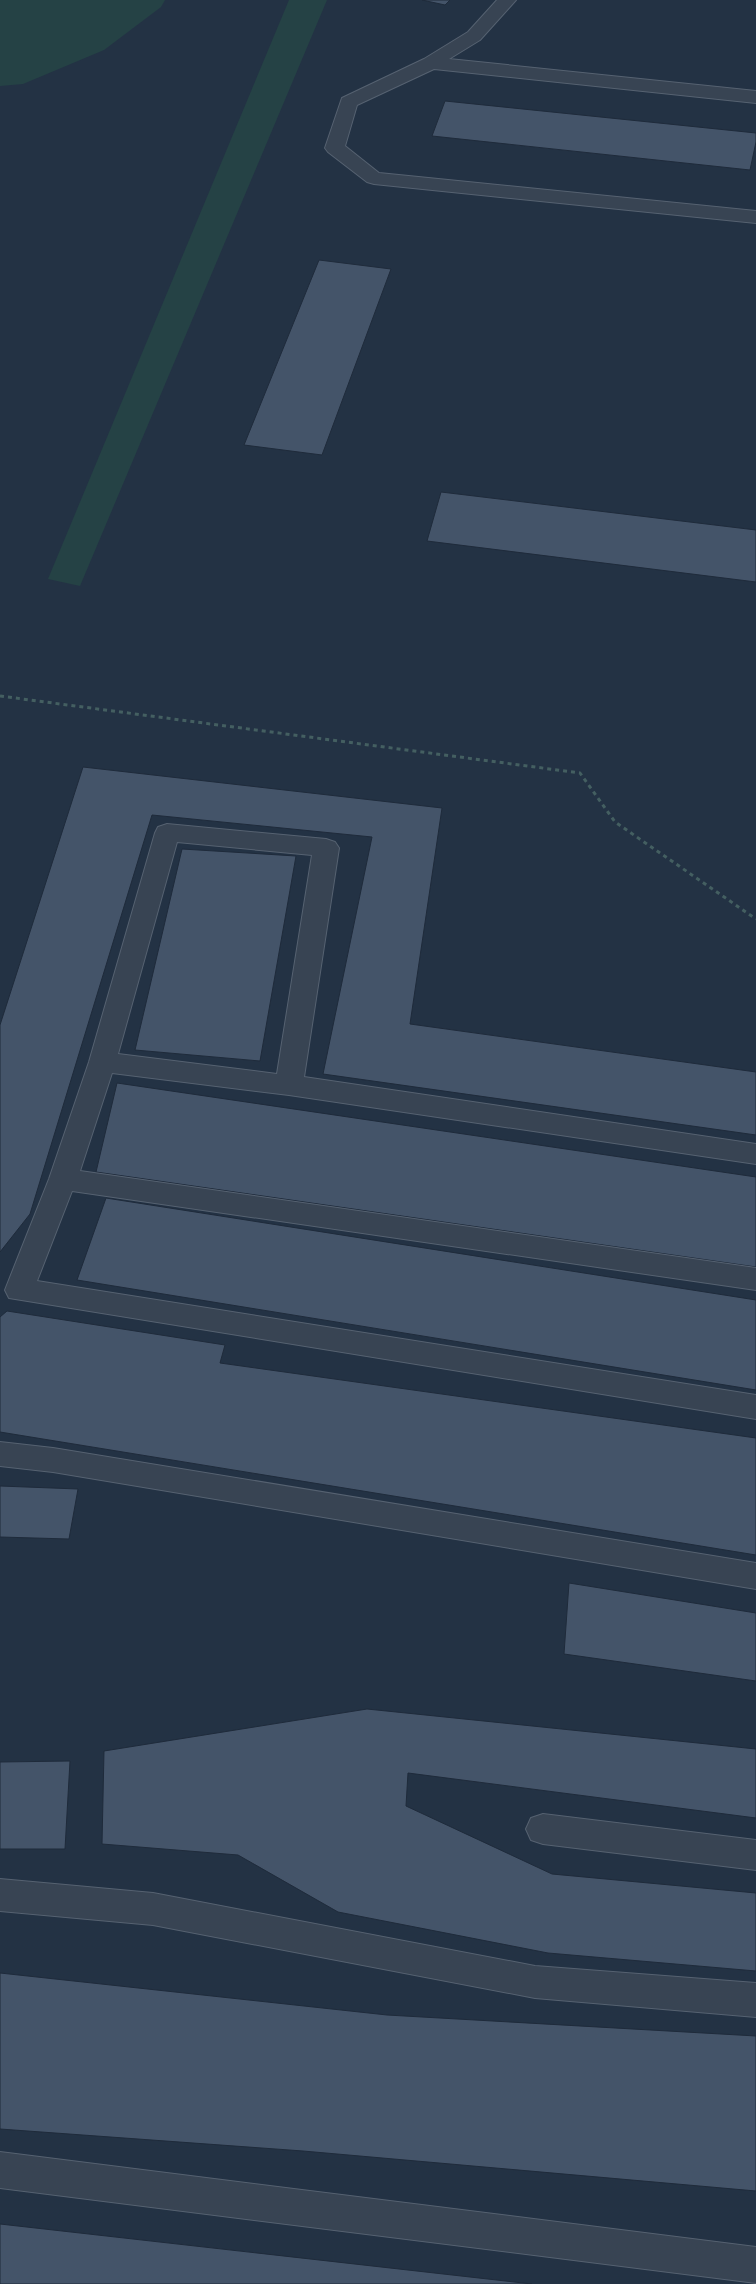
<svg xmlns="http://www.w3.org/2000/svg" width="756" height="2284" font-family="'Golos Text',sans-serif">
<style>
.green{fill:#254245}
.building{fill:#445469;stroke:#1f2b3b}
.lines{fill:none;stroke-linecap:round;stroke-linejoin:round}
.minor-casing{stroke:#566271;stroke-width:2}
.path{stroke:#445f61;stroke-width:3;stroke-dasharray:4 4;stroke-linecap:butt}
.minor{fill:#384453;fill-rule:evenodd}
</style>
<rect width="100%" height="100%" fill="#233244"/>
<g class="green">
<polygon points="0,0 165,0 161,7 104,50 23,84 0,86"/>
<polygon points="289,0 327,0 80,586 48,579"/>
</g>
<g class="building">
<polygon points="422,0 450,0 445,5"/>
<polygon points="445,101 756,133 756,142 750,170 432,136"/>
<polygon points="319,260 391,269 322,455 244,445"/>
<polygon points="441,492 756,530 756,582 427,541"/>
<polygon points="83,767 442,808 410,1024 756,1072 756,1135 323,1074 372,837 152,815 30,1214 0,1252 0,1025"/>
<polygon points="182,849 296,856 260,1061 135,1050"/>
<polygon points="117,1083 756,1177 756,1267 96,1172"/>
<polygon points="106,1198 756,1300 756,1390 77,1280"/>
<polygon points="7,1311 225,1345 220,1363 756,1438 756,1555 0,1432 0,1317"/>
<polygon points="0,1486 78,1489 69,1539 0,1537"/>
<polygon points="569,1583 756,1613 756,1681 564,1654"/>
<polygon points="367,1709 756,1749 756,1818 408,1773 406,1806 552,1874 756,1893 756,1971 548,1953 338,1912 238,1855 102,1844 104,1751"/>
<polygon points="70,1761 65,1849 0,1849 0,1762"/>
<polygon points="0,1973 387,2015 756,2036 756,2191 303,2151 0,2129"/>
<polygon points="0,2224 532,2284 0,2284"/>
</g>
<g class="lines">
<g class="minor-casing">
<g id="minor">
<polygon points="497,0 516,0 480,40 449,59 756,91 756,103 434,69 357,105 345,146 379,173 756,211 756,223 374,184 367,182 328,152 325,148 342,98 424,59 468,32"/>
<path d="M167 824 326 839 335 842 339 848 304 1077 756 1144V1164L289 1095 112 1073 80 1171 756 1268V1290L72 1191 37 1281 756 1395V1419L9 1298 5 1290 49 1179 89 1062 155 833 158 827ZM177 842 312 855 277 1074 118 1054Z"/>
<polygon points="0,1442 53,1448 756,1563 756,1589 53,1472 0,1466"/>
<polygon points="543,1814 756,1840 756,1870 543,1844 531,1840 526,1829 531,1818"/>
<polygon points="0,1879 153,1893 535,1966 756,1983 756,2017 535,1998 153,1925 0,1911"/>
<polygon points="0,2152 756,2247 756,2283 0,2188"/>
</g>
</g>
<polyline class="path" points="0,696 580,773 615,822 756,919"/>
<use href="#minor" class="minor"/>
</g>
</svg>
